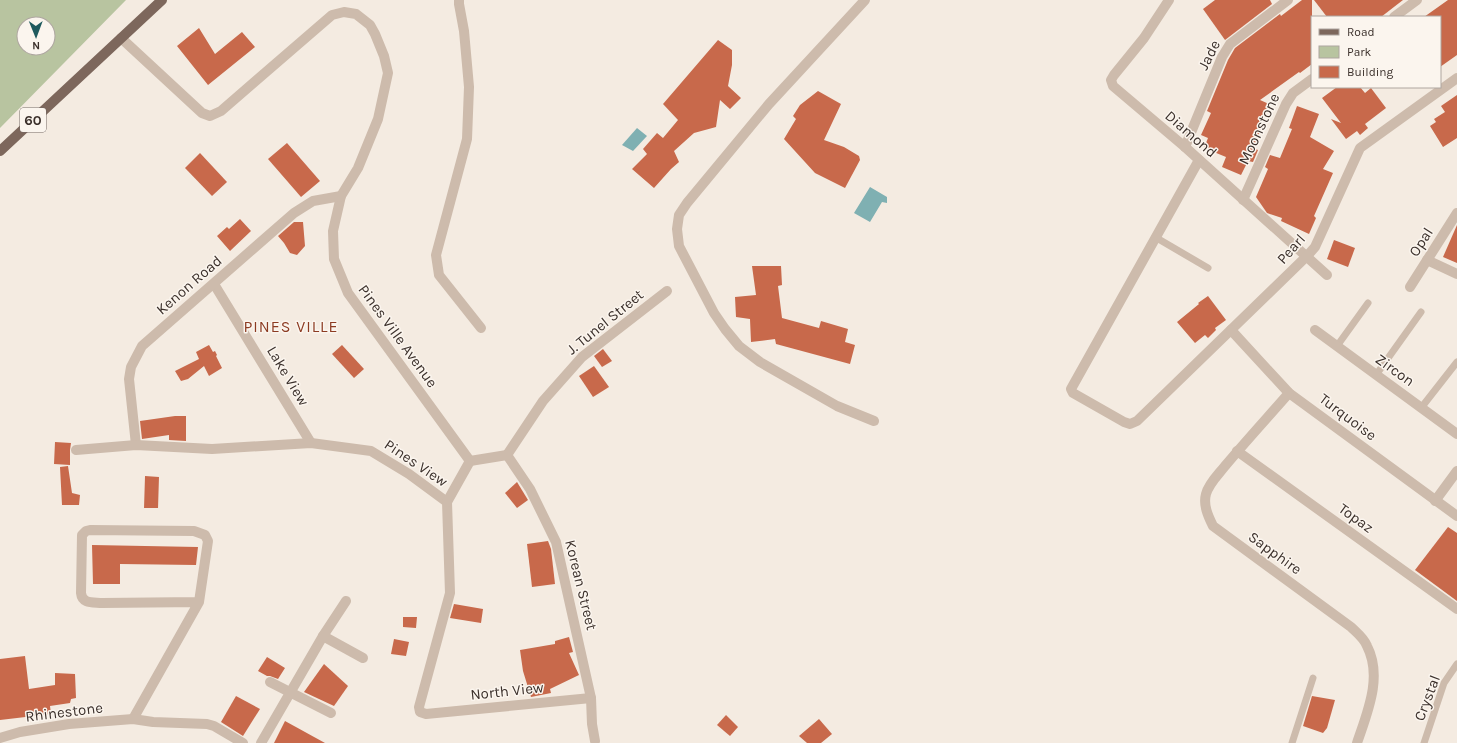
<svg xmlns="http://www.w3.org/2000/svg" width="1457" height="743" font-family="Karla,sans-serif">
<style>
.green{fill:#b8c4a0;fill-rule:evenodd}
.water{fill:#7fb0b2}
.building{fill:#c8694b}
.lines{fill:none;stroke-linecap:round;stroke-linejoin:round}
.lane{stroke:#cdbbac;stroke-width:7}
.street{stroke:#cdbbac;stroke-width:10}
.primary{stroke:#7d675c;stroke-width:10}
.labels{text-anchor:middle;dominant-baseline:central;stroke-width:3;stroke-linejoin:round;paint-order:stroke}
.shield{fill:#fbf5ee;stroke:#756b66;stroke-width:1}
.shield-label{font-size:14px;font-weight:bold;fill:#3b302b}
.street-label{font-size:15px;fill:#3b302b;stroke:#fbf5ee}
.neighbourhood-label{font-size:16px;letter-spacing:1px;fill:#8c3b22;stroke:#fbf5ee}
</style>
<rect width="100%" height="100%" fill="#f4ebe1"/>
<path class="green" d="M0 0H126L0 128ZM24 24H48V48H24Z"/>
<g class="water">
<polygon points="637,128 647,136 633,151 622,145"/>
<polygon points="870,187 887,197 887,203 882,202 870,222 854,213"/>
</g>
<g class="building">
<polygon points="1215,0 1270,0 1272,4 1225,40 1203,9"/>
<polygon points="1302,0 1312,0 1312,64 1300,73 1299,72 1260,100 1269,104 1259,126 1262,127 1253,148 1258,150 1253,162 1248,161 1241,175 1222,167 1226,157 1204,148 1208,138 1201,135 1211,113 1207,111 1228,60 1235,48 1280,14 1281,16"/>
<polygon points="1314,0 1403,0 1381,17 1327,17"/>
<polygon points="1448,0 1457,0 1457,55 1440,67 1440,17 1424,17"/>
<polygon points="199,28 215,54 242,32 255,47 208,85 177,46"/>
<polygon points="718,40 732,50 732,65 728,86 741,98 730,109 720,100 716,127 694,133 674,151 679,162 671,169 654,188 632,169 647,154 643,149 657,133 663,138 678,120 663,104"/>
<polygon points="1337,87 1360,87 1365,93 1371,88 1386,108 1365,124 1368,128 1360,135 1357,131 1346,139 1331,119 1341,123 1322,98"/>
<polygon points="818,91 841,104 824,140 844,147 859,156 860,160 845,188 815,173 784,139 796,119 793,116 800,105"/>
<polygon points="1457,95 1457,138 1443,147 1430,126 1436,122 1434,119 1445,112 1441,106"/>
<polygon points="1297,106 1319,114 1310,137 1334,151 1323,169 1333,173 1314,216 1316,218 1309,234 1281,221 1282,218 1267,213 1256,197 1268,169 1265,167 1270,155 1280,158 1292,129 1289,128"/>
<polygon points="287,143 320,181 301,197 268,159"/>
<polygon points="200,153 227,182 212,196 185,168"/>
<polygon points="240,219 251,231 230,251 217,236 227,227 229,229"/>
<polygon points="294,222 303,222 305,246 297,255 290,253 284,243 278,236"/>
<polygon points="1457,225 1457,263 1443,257"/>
<polygon points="1334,240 1355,248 1348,267 1327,259"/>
<polygon points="752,266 781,266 782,285 778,286 782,318 819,328 821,321 848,329 845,342 855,345 850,364 776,344 775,339 751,342 750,319 736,317 735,297 756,295"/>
<polygon points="1208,296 1226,320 1215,328 1216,330 1208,338 1205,335 1195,343 1177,322 1199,304 1198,303"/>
<polygon points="209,345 213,352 215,351 217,355 216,356 222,368 209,376 204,366 188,379 181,381 175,371 199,359 196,352"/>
<polygon points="342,345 364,369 354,378 332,354"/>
<polygon points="603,349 612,361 602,367 594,356"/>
<polygon points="594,366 609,387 593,397 579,376"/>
<polygon points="175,416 186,416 186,441 169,440 169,435 142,439 140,421"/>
<polygon points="55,442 71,443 70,450 70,465 54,464"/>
<polygon points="68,466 72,493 80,495 79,505 62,505 60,467"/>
<polygon points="145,476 159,477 158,508 144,508"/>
<polygon points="517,482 528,500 517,508 505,493"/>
<polygon points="1448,527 1457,533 1457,601 1415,570"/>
<polygon points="548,541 551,549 555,584 532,587 527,544"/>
<polygon points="92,545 198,547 196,565 120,564 120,584 93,584"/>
<polygon points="454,604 483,609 481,623 450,618"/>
<polygon points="403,617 417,617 416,628 403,627"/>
<polygon points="569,637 573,652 569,653 579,675 550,689 551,693 531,697 523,671 520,650 555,644 555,641"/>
<polygon points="394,639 409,642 406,656 391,654"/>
<polygon points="25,656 29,689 55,685 55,673 75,674 76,698 71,699 70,703 50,706 51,714 0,720 0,659"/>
<polygon points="267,657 285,668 278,679 270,676 267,676 258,671"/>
<polygon points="324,664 348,686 334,706 304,692"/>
<polygon points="236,696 260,709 243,736 221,722"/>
<polygon points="1312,696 1335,700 1327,728 1323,733 1303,726"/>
<polygon points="726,715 738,727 730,736 717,725"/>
<polygon points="819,719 832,734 821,743 807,743 799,736"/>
<polygon points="285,721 325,743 274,743"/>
</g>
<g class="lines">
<g class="lane">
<polyline points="1155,237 1208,268"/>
<polyline points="1337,346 1368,303"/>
<polyline points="1376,375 1421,312"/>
<polyline points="1421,408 1457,362"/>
<polyline points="1292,743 1313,678"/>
<polyline points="1424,743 1444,683 1457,664"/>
</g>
<g class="street">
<polyline points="459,0 459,4 464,31 469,87 467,139 436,255 439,275 481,328"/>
<polyline points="865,0 769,104 687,203 679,215 677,229 679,246 714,313 725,329 739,346 760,362 837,406 874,421"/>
<polyline points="1169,0 1144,38 1114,75 1111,80 1113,86 1185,147 1327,275"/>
<polyline points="1394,17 1417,0"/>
<polyline points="121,38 202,113 210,116 221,111 332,15 344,12 356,14 370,25 375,34 384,56 388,73 378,119 358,168 341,196 333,231 334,259 348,293 470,461"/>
<polyline points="1185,147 1222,57 1230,44 1288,0"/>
<polyline points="1199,160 1071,389 1073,393 1124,422 1130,424 1137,421 1307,256 1315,247 1360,148 1457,78"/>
<polyline points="1243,200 1286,104 1293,93 1312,79"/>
<polyline points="1427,260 1457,274"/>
<polyline points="214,284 311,443"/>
<polyline points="1410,287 1457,213"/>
<polyline points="1231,330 1289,393 1457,516"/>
<polyline points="1315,330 1457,434"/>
<path d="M1289 393C1268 417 1246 441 1225 466 1218 475 1209 483 1206 494 1203 505 1208 516 1213 526L1351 627C1357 633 1364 638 1367 646 1383 677 1367 713 1357 743"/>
<polyline points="136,445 129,379 131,367 142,346 294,213 313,201 341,196"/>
<polyline points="76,450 136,445 212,449 311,443 371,451 409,474 447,502 450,593 419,707 420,712 426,714 591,698"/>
<polyline points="1237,451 1457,609"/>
<polyline points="507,455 530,489 556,542 591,698 592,724 595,741"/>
<polyline points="507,455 543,401 582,357 667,291"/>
<polyline points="470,461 507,455"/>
<polyline points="1435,501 1457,471"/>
<polyline points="447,502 470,461"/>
<polyline points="323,636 363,658"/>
<polyline points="270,682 331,713"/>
<path d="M133 719 199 602 208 541 205 535 194 531 90 530 86 531 82 535 81 593C82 604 93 602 102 603L199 602"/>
<polyline points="0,738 20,732 69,724 133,719 153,722 207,724 214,726 243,743"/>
<polyline points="261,743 323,636 346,601"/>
</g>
<polyline class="primary" points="0,151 162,0"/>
</g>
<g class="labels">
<rect class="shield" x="20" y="108" width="26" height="24" rx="3"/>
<g class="shield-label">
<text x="33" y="120">60</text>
</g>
<g class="street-label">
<text transform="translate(1209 55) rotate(-63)">Jade</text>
<text transform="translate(1259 129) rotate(-65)">Moonstone</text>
<text transform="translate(1191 134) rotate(41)">Diamond</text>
<text transform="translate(1421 242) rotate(-57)">Opal</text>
<text transform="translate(1291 249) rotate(-48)">Pearl</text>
<text transform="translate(189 285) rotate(-41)">Kenon Road</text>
<text transform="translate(605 322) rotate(-39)">J. Tunel Street</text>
<text transform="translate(398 336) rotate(54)">Pines Ville Avenue</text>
<text transform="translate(1395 370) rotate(36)">Zircon</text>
<text transform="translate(288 376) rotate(59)">Lake View</text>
<text transform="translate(1348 417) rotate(37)">Turquoise</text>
<text transform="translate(416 463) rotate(34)">Pines View</text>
<text transform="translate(1356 518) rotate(36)">Topaz</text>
<text transform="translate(1275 553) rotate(36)">Sapphire</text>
<text transform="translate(581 585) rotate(76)">Korean Street</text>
<text transform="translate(507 691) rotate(-6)">North View</text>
<text transform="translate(1427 698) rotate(-69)">Crystal</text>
<text transform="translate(64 712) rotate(-7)">Rhinestone</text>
</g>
<g class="neighbourhood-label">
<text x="291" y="326">PINES VILLE</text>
</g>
</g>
<rect x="1311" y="16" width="130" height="72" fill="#fbf5ee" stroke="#aea6a0"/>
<rect x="1319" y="29" width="20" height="6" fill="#7d675c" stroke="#aea6a0"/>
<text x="1347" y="36" font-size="12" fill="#3b302b">Road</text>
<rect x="1319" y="46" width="20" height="12" fill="#b8c4a0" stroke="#aea6a0"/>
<text x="1347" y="56" font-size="12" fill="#3b302b">Park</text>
<rect x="1319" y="66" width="20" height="12" fill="#c8694b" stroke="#aea6a0"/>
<text x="1347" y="76" font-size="12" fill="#3b302b">Building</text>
<g transform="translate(36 36) rotate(179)"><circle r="19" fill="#fbf5ee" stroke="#aea6a0"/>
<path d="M0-3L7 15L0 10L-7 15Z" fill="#1f5a5e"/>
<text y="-6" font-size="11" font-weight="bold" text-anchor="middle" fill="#3b302b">N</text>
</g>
</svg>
